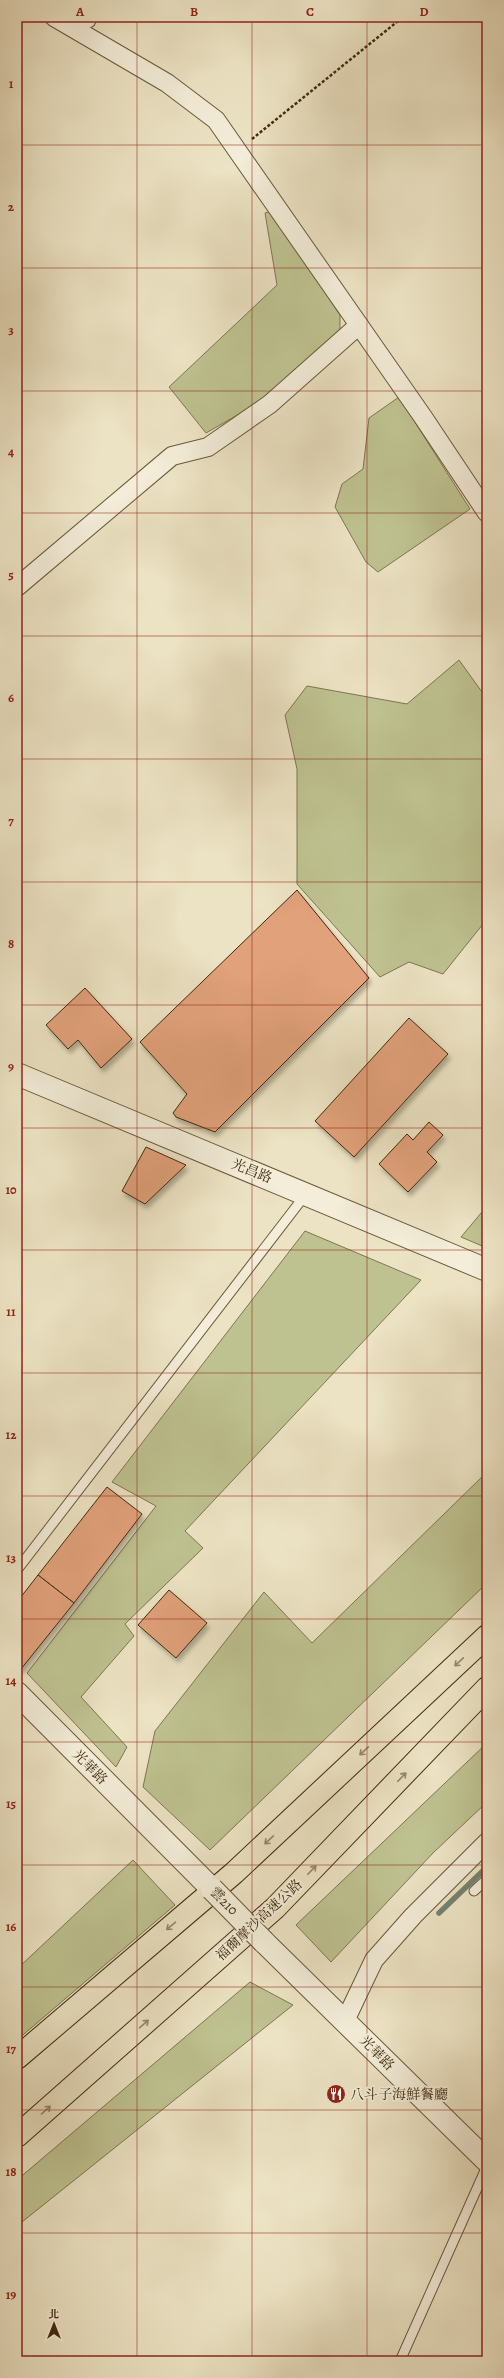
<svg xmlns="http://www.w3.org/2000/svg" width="504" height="2378" font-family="Alegreya,'Noto Serif TC',serif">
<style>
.green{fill:#bec290;stroke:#7f764e}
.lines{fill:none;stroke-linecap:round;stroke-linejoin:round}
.stream{stroke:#758372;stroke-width:5.5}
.building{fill:#e1a17a;stroke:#402a0b;filter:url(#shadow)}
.service-casing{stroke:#6b5839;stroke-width:11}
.minor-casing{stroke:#6b5839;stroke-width:20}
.tertiary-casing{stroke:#6b5839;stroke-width:24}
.motorway-casing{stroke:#402a0b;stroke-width:24}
.path{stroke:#402a0b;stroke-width:2.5;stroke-dasharray:3 2;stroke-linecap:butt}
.service{stroke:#f3edd9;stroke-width:9}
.minor{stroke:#f3edd9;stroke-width:18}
.tertiary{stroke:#f3edd9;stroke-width:22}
.motorway{stroke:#ece3c4;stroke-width:22}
.tertiary-bridge-casing{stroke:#6b5839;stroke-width:24;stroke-linecap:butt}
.tertiary-bridge{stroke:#f3edd9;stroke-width:22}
.oneway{stroke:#968668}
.grid{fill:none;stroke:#8f2418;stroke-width:1;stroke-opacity:0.55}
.labels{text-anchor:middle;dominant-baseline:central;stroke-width:3.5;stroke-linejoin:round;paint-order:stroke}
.street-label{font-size:14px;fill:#402a0b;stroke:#f3edd9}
.poi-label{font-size:14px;fill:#402a0b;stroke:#f3edd9;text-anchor:start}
.neatline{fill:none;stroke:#8f2418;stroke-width:1.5}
.grid-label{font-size:13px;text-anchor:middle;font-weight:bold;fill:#8f2418}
</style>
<defs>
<filter id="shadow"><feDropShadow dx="2.5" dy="4.5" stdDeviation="2" flood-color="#0004"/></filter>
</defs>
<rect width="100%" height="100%" fill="#ece3c4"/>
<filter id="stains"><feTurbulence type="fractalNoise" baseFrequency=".005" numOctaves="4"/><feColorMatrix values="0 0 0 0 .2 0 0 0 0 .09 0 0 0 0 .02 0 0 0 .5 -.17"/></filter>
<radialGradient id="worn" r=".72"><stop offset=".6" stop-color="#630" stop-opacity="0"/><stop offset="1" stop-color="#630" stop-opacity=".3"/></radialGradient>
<g class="green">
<polygon points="271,211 340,315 340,331 269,397 206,433 169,387 277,285 265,213"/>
<polygon points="399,397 470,509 378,572 366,562 335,507 342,484 363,469 369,418"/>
<polygon points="459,660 487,699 487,919 443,974 409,962 380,977 297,884 297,769 285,715 307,686 407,704"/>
<polygon points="487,1206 487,1248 461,1237"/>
<polygon points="305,1231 421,1280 185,1531 203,1548 125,1624 134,1636 81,1697 127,1747 116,1767 27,1673 156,1506 112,1482"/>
<polygon points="487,1472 487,1583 210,1850 143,1787 155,1731 264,1592 312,1643"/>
<polygon points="487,1743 487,1802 433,1853 331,1962 296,1925"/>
<polygon points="133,1860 175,1905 17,2040 17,1969"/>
<polygon points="250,1982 293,2005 17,2226 17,2180"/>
</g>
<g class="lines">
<polyline class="stream" points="439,1913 487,1867"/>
</g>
<g class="building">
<polygon points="297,890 369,978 215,1132 176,1117 173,1113 187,1094 140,1042"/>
<polygon points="85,988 132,1039 101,1068 78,1040 68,1049 46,1025"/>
<polygon points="409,1018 448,1054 354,1157 315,1121"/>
<polygon points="429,1122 443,1135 427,1152 437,1162 408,1192 379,1164 407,1134 413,1140"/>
<polygon points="146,1147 186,1165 145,1204 122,1191"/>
<polygon points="107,1487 142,1514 74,1603 38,1575"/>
<polygon points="38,1575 74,1603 21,1669 17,1666 17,1602"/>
<polygon points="169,1590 207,1623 176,1658 138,1625"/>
</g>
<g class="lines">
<g class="service-casing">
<g id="service">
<polyline points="17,1570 306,1194"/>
<polyline points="474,1891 487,1879"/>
<polyline points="400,2361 487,2166"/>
</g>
</g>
<g class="minor-casing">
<g id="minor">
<polyline points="54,17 167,83 216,120 423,417 487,513"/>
<polyline points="86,17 87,19"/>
<polyline points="17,587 172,456 208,447 270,404 359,325"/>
<polyline points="345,2021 374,1960 413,1916 487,1842"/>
</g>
</g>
<g class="tertiary-casing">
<g id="tertiary">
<polyline points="17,1074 487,1270"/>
<polyline points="17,1693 212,1889"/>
<polyline points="264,1942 487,2161"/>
</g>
</g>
<g class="motorway-casing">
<g id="motorway">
<polyline points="17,2058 234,1873 487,1636"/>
<polyline points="17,2136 275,1908 487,1688"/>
</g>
</g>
<polyline class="path" points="252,139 403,17"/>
<use href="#service" class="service"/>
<use href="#minor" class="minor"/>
<use href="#tertiary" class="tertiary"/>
<use href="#motorway" class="motorway"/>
<g class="tertiary-bridge-casing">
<polyline id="tertiary-bridge" points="212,1889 264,1942"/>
</g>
<use href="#tertiary-bridge" class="tertiary-bridge"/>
</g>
<defs><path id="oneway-shaft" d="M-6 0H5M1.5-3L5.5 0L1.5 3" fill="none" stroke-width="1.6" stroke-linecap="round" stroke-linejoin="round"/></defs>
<g class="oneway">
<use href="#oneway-shaft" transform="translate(459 1662) rotate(137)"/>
<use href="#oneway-shaft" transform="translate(364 1751) rotate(137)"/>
<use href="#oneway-shaft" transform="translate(402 1777) rotate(-46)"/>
<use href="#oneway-shaft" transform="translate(269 1840) rotate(137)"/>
<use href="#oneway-shaft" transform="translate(312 1870) rotate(-46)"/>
<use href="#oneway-shaft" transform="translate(171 1926) rotate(140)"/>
<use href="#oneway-shaft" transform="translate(144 2024) rotate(-41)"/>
<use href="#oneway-shaft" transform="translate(46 2110) rotate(-42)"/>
</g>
<path class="grid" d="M137 17V2361M252 17V2361M367 17V2361M17 145H487M17 268H487M17 391H487M17 513H487M17 636H487M17 759H487M17 882H487M17 1005H487M17 1128H487M17 1250H487M17 1373H487M17 1496H487M17 1619H487M17 1742H487M17 1865H487M17 1987H487M17 2110H487M17 2233H487"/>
<defs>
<g id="restaurant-disc" transform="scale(1)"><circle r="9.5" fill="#8f2418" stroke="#f3edd9"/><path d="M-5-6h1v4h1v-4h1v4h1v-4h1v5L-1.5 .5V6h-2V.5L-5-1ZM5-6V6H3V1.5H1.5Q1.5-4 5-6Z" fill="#fff"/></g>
</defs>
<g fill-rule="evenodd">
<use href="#restaurant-disc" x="336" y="2094"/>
</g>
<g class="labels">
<g class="street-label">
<text transform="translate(252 1171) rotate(22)">光昌路</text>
<text transform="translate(90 1767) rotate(45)">光華路</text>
<text transform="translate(224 1901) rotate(45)">雲210</text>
<text transform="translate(259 1920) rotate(-43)">福爾摩沙高速公路</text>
<text transform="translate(377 2053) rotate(45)">光華路</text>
</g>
<g class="poi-label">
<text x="350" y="2094">八斗子海鮮餐廳</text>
</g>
</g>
<rect width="504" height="2378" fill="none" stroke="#ece3c4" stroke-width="44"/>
<g transform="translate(54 2324)" stroke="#f3edd9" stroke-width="3" paint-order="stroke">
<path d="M0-3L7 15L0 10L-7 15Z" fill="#402a0b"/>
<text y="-6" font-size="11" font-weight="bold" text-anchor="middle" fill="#402a0b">北</text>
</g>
<rect x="22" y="22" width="460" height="2334" class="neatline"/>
<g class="grid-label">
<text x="80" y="16">A</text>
<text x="194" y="16">B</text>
<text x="310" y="16">C</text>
<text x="424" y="16">D</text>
<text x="11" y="88">1</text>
<text x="11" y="211">2</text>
<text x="11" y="334">3</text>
<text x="11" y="456">4</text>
<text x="11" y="579">5</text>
<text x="11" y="702">6</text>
<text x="11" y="825">7</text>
<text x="11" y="948">8</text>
<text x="11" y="1071">9</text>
<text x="11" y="1194">10</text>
<text x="11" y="1316">11</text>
<text x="11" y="1439">12</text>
<text x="11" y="1562">13</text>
<text x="11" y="1685">14</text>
<text x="11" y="1808">15</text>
<text x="11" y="1931">16</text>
<text x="11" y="2053">17</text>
<text x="11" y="2176">18</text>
<text x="11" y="2299">19</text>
</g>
<rect width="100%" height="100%" filter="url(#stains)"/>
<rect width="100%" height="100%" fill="url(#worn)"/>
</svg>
